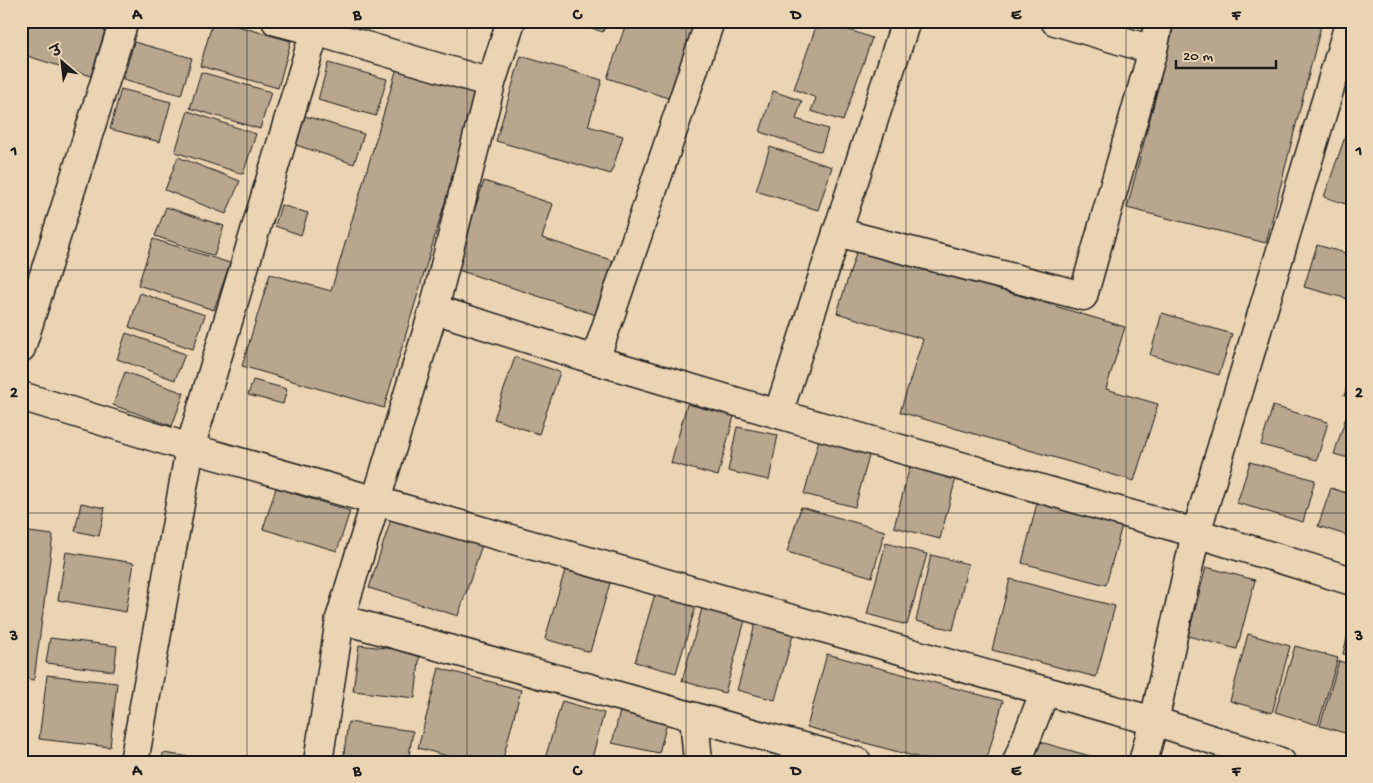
<svg xmlns="http://www.w3.org/2000/svg" width="1373" height="783" font-family="'Gochi Hand','Playpen Sans Deva',sans-serif">
<style>
.building{fill:#b8a68e;stroke:#1c1c1c}
.lines{fill:none;stroke-linecap:round;stroke-linejoin:round}
.minor-casing{stroke:#1c1c1c;stroke-width:31}
.minor{stroke:#ebd4b3;stroke-width:28}
.grid{fill:none;stroke:#1c1c1c;stroke-width:1;stroke-opacity:0.55}
.neatline{fill:none;stroke:#1c1c1c;stroke-width:2}
.grid-label{font-size:16px;text-anchor:middle;font-weight:bold;fill:#1c1c1c}
</style>
<rect width="100%" height="100%" fill="#ebd4b3"/>
<filter id="ink" filterUnits="userSpaceOnUse"><feTurbulence type="fractalNoise" baseFrequency=".02" numOctaves="2"/><feDisplacementMap in="SourceGraphic" scale="10" xChannelSelector="R" yChannelSelector="G"/><feConvolveMatrix kernelMatrix="1 2 1 2 8 2 1 2 1" color-interpolation-filters="sRGB"/></filter>
<g filter="url(#ink)">
<g class="building">
<polygon points="21,21 108,21 91,76 21,54"/>
<polygon points="213,21 219,21 291,41 278,88 200,66"/>
<polygon points="571,21 607,21 603,32"/>
<polygon points="627,21 701,21 674,100 607,78"/>
<polygon points="818,21 824,21 872,38 843,121 811,111 816,98 794,89"/>
<polygon points="1175,21 1302,21 1321,26 1266,243 1127,208"/>
<polygon points="134,42 192,58 181,95 123,79"/>
<polygon points="521,56 602,80 588,126 623,136 611,174 496,141"/>
<polygon points="328,63 387,79 376,116 318,100"/>
<polygon points="397,68 478,91 384,408 242,366 270,274 331,291"/>
<polygon points="201,72 271,92 260,129 190,108"/>
<polygon points="121,89 171,102 160,142 110,129"/>
<polygon points="773,91 802,101 796,119 828,129 821,152 760,132"/>
<polygon points="188,111 256,134 243,174 175,152"/>
<polygon points="305,116 364,134 354,164 296,145"/>
<polygon points="1352,117 1352,206 1324,197"/>
<polygon points="770,147 832,167 818,210 756,191"/>
<polygon points="178,157 240,181 226,214 165,190"/>
<polygon points="484,181 553,204 542,238 614,261 596,315 455,269"/>
<polygon points="281,205 308,213 301,235 275,226"/>
<polygon points="166,207 224,226 214,256 155,236"/>
<polygon points="153,239 230,263 214,310 138,285"/>
<polygon points="1317,245 1352,255 1352,300 1304,287"/>
<polygon points="858,247 1125,327 1106,389 1158,404 1134,481 900,412 923,339 837,313"/>
<polygon points="140,293 205,315 193,349 129,327"/>
<polygon points="1162,313 1232,334 1219,375 1150,355"/>
<polygon points="126,333 185,354 175,380 117,359"/>
<polygon points="515,357 560,372 539,434 494,419"/>
<polygon points="1352,370 1352,398 1344,396"/>
<polygon points="125,372 184,393 172,426 113,405"/>
<polygon points="253,380 287,389 283,404 248,395"/>
<polygon points="687,404 734,416 718,476 671,463"/>
<polygon points="1273,406 1328,422 1317,460 1261,445"/>
<polygon points="1349,408 1352,409 1352,459 1334,454"/>
<polygon points="737,427 778,435 769,480 728,471"/>
<polygon points="821,432 872,445 855,507 804,494"/>
<polygon points="1250,462 1315,480 1303,522 1237,503"/>
<polygon points="910,466 956,478 940,539 894,527"/>
<polygon points="276,488 350,511 337,551 263,529"/>
<polygon points="1331,488 1352,495 1352,537 1318,526"/>
<polygon points="81,503 105,508 99,536 75,531"/>
<polygon points="1037,503 1122,525 1106,585 1022,563"/>
<polygon points="801,507 885,531 872,577 787,552"/>
<polygon points="392,516 482,545 458,616 369,588"/>
<polygon points="21,531 53,535 34,680 21,678"/>
<polygon points="886,543 927,554 907,625 867,614"/>
<polygon points="66,552 134,563 126,612 58,600"/>
<polygon points="931,555 968,564 953,630 916,621"/>
<polygon points="1206,567 1255,580 1237,649 1188,636"/>
<polygon points="565,570 610,583 590,652 545,639"/>
<polygon points="1010,579 1115,606 1096,677 992,650"/>
<polygon points="657,587 698,599 676,673 635,662"/>
<polygon points="704,601 747,613 725,693 682,681"/>
<polygon points="758,614 796,624 775,700 737,690"/>
<polygon points="1352,618 1352,656 1343,654"/>
<polygon points="1248,634 1290,646 1272,713 1230,701"/>
<polygon points="50,638 117,646 114,671 46,663"/>
<polygon points="359,645 420,652 415,698 353,691"/>
<polygon points="1295,646 1338,658 1318,725 1275,712"/>
<polygon points="827,654 1003,701 986,762 935,762 807,727"/>
<polygon points="1339,661 1352,665 1352,735 1320,726"/>
<polygon points="439,668 521,690 502,762 470,762 418,748"/>
<polygon points="47,675 117,683 110,747 39,739"/>
<polygon points="562,701 604,713 591,762 544,762"/>
<polygon points="620,711 667,723 659,753 612,743"/>
<polygon points="348,722 413,731 408,762 343,762"/>
<polygon points="1030,739 1111,762 1023,762"/>
<polygon points="163,753 225,762 162,762"/>
</g>
<g class="lines">
<g class="minor-casing">
<g id="minor">
<polyline points="276,21 315,31 491,83"/>
<polyline points="1055,21 1153,50"/>
<polyline points="837,232 1083,296 1153,50 1159,21"/>
<polyline points="434,309 595,360 778,414 1196,533 1352,581"/>
<polyline points="21,348 124,21"/>
<polyline points="595,360 710,21"/>
<polyline points="21,396 190,448 1045,691 1154,721 1281,762"/>
<polyline points="778,414 906,21"/>
<polyline points="340,619 857,762"/>
<polyline points="694,717 698,762"/>
<polyline points="134,762 190,448 315,31"/>
<polyline points="318,762 340,619 434,309 491,83 511,21"/>
<polyline points="1017,762 1045,691"/>
<polyline points="1143,762 1154,721 1196,533 1350,21"/>
</g>
</g>
<use href="#minor" class="minor"/>
</g>
</g>
<path class="grid" d="M247 21V762M467 21V762M686 21V762M906 21V762M1126 21V762M21 270H1352M21 513H1352"/>
<rect width="1373" height="783" fill="none" stroke="#ebd4b3" stroke-width="55"/>
<g transform="translate(62 62) rotate(332)" stroke="#ebd4b3" stroke-width="4" paint-order="stroke">
<path d="M0-4L9 19L0 12L-9 19Z" fill="#1c1c1c"/>
<text y="-8" font-size="14" font-weight="bold" text-anchor="middle" fill="#1c1c1c">उ</text>
</g>
<path d="M1176 60v8h100v-8" fill="none" stroke="#1c1c1c" stroke-width="2.5"/>
<text x="1183" y="60" font-size="15" fill="#1c1c1c" stroke="#ebd4b3" stroke-width="4" paint-order="stroke">20 m</text>
<rect x="28" y="28" width="1318" height="728" class="neatline"/>
<g class="grid-label">
<text x="137" y="19">A</text>
<text x="357" y="19">B</text>
<text x="577" y="19">C</text>
<text x="796" y="19">D</text>
<text x="1016" y="19">E</text>
<text x="1236" y="19">F</text>
<text x="14" y="155">1</text>
<text x="1359" y="155">1</text>
<text x="14" y="397">2</text>
<text x="1359" y="397">2</text>
<text x="14" y="640">3</text>
<text x="1359" y="640">3</text>
<text x="137" y="775">A</text>
<text x="357" y="775">B</text>
<text x="577" y="775">C</text>
<text x="796" y="775">D</text>
<text x="1016" y="775">E</text>
<text x="1236" y="775">F</text>
</g>
</svg>
